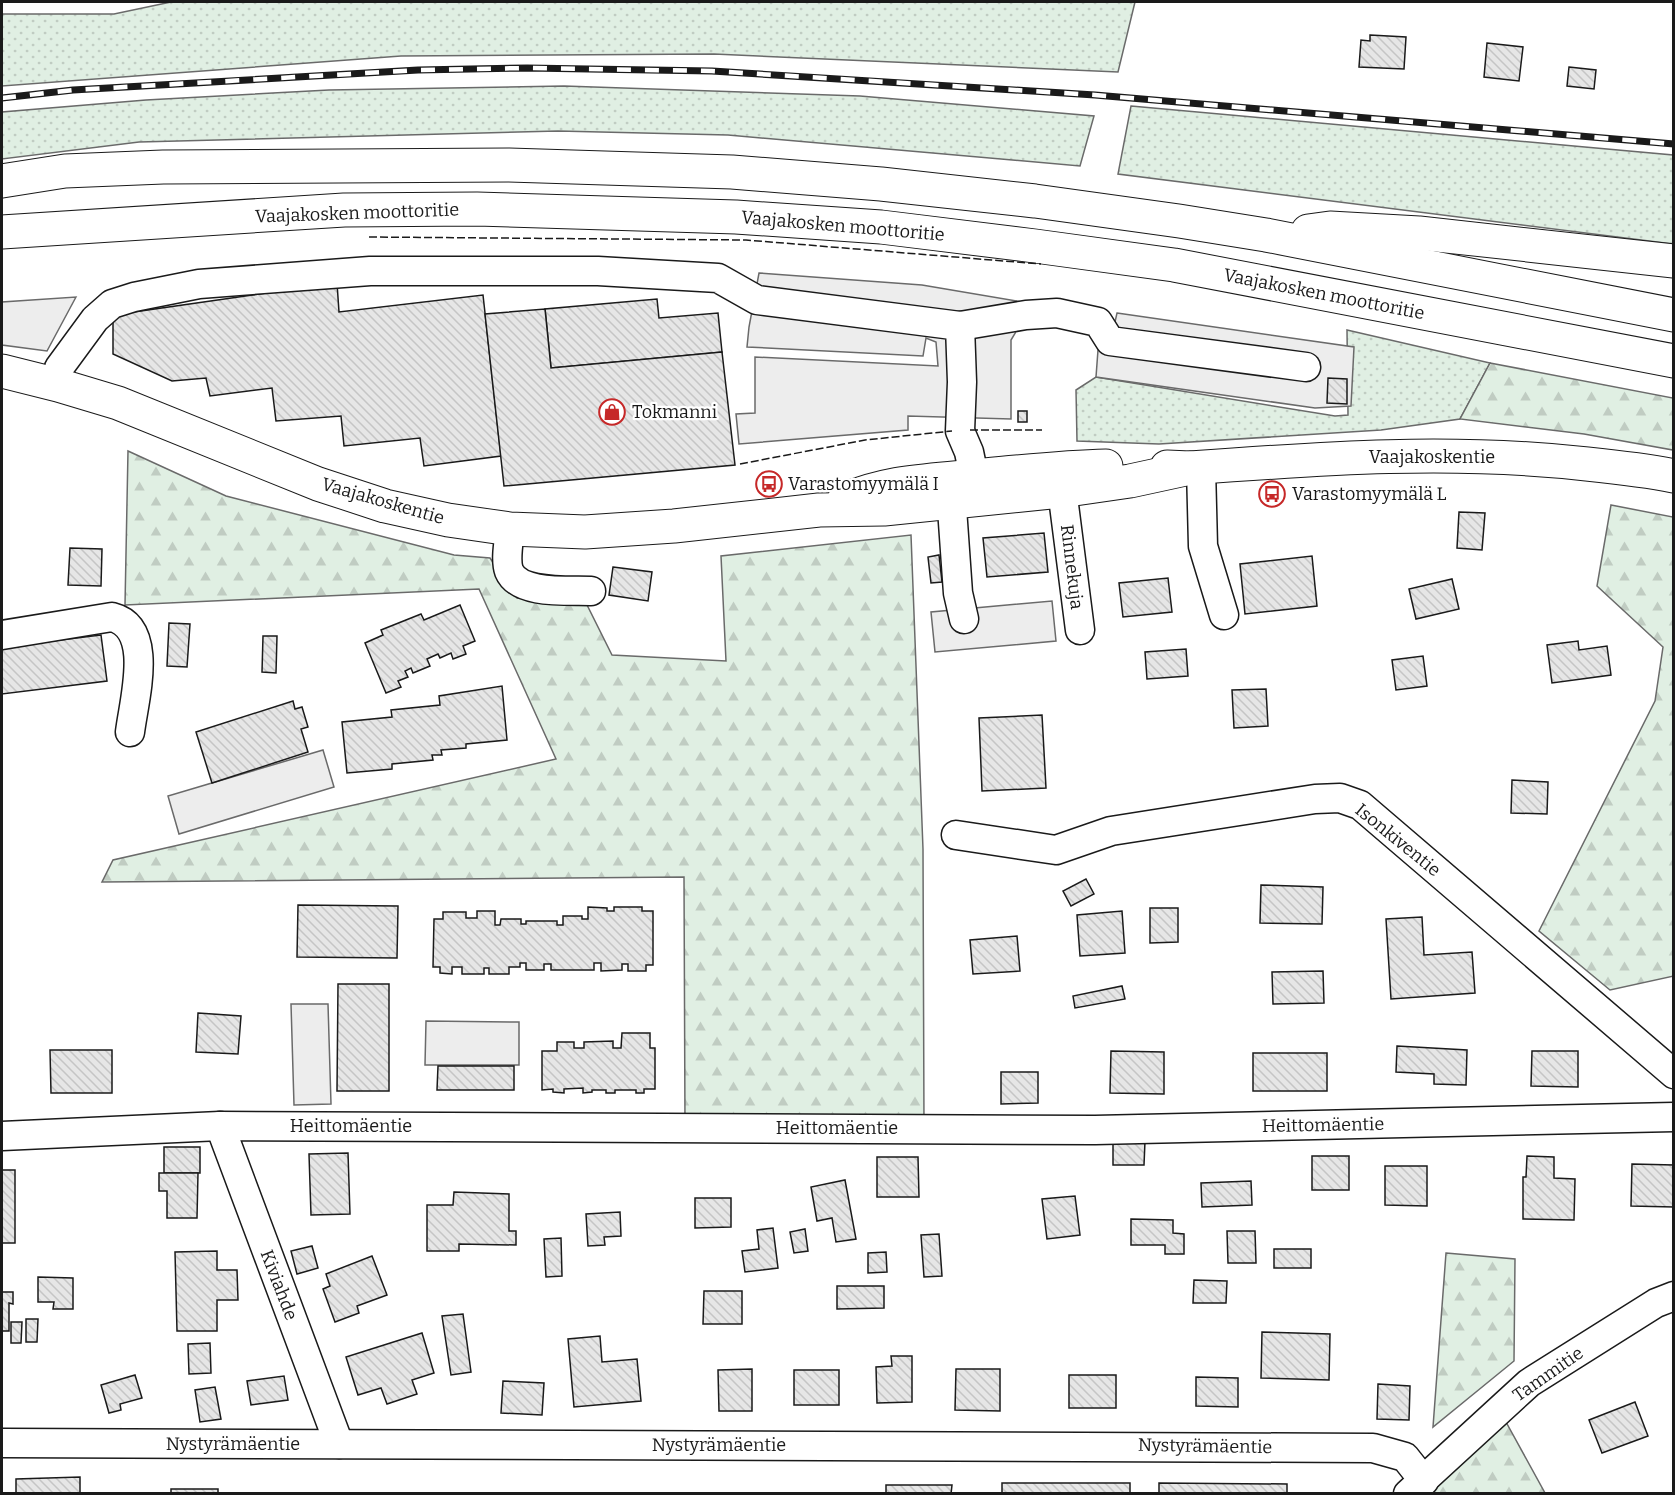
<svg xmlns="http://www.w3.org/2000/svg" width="1675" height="1495" font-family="Bitter,serif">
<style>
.grass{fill:url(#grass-dots);stroke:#6a6a6a;stroke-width:1.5}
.forest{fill:url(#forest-firs);stroke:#6a6a6a;stroke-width:1.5}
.parking{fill:#ededed;stroke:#6a6a6a;stroke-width:1.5}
.building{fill:url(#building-back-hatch);stroke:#1a1a1a;stroke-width:1.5}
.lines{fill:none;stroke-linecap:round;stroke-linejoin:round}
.minor-casing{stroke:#1a1a1a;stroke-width:31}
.major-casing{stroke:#1a1a1a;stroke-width:35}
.highway-casing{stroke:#1a1a1a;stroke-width:35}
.minor{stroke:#fff;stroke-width:28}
.major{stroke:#fff;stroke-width:33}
.highway{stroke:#fff;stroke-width:33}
.rail-casing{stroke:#1a1a1a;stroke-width:7}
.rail{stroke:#fff;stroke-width:4.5;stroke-dasharray:14;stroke-linecap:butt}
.fence{stroke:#1a1a1a;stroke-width:1.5;stroke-dasharray:8 3;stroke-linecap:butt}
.labels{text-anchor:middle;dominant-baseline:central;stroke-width:4.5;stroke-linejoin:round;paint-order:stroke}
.street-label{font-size:18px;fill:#1a1a1a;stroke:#fff}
.poi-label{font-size:18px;fill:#1a1a1a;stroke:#fff;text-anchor:start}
</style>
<defs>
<pattern id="grass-dots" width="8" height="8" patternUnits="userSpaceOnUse" patternTransform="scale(1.5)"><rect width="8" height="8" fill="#e0efe3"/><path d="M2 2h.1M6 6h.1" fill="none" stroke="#c0ccc2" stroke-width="1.8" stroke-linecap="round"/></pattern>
<pattern id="forest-firs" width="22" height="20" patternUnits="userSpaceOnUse" patternTransform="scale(1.5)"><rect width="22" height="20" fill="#e0efe3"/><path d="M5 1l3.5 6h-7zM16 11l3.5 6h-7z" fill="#c0ccc2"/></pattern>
<pattern id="building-back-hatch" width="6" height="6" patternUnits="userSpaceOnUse" patternTransform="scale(1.5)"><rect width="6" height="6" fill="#e6e6e6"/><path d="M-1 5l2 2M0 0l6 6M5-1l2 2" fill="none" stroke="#c5c5c5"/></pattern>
</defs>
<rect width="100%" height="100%" fill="#fff"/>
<g class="grass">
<polygon points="171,2 1135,2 1118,72 714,54 401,56 2,86 2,14 114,14"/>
<polygon points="564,86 860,96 1094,116 1080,166 728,135 558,131 139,142 2,159 2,112 146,100 329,90"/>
<polygon points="1131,106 1673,155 1673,244 1118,174"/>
<polygon points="1347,330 1490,363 1460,419 1381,430 1159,444 1077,441 1076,390 1096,377 1335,416 1348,415"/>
</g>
<g class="forest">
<polygon points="1490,363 1673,398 1673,450 1584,434 1460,419"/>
<polygon points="128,451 226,496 454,555 490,558 517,598 587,605 612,655 726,661 721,556 911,535 923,849 924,1130 685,1127 684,877 102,882 113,860 556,759 479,589 125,605"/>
<polygon points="1611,505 1673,517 1674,976 1610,990 1539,931 1655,701 1663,647 1597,586"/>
<polygon points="1446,1253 1515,1259 1514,1361 1433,1427"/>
<polygon points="1506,1422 1545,1493 1425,1494"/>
</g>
<g class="parking">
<polygon points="759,273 922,285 1028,303 1026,315 1011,340 1011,419 908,416 908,430 739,444 736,414 755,413 755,357 938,366 936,342 926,338 923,356 747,347 749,327"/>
<polygon points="76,297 47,351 2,345 2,302"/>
<polygon points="1117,313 1354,347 1351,406 1315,408 1096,377 1098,350 1113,331"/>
<polygon points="1052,601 1056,641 935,652 931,612"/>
<polygon points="323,750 334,787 179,834 168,796"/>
<polygon points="291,1004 328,1004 331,1104 294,1105"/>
<polygon points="426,1021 519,1022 519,1065 425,1065"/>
</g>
<g class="building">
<polygon points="1370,35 1406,37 1404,69 1359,67 1361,40 1370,41"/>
<polygon points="1487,43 1523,47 1519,81 1484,77"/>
<polygon points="1569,67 1596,70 1594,89 1567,86"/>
<polygon points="337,283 339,312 483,295 501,456 424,466 420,438 344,446 341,416 276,421 272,388 210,396 206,378 172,381 113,354 113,315"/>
<polygon points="657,299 659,318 718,313 722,352 551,368 545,309"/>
<polygon points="545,309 551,368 722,352 735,465 504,486 485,314"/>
<polygon points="1328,378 1347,379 1347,404 1327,403"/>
<rect x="1018" y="411" width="9" height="11"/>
<polygon points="1459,512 1485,513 1482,550 1457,548"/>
<polygon points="1044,533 1048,572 987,577 983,538"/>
<polygon points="70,548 102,549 101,586 68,585"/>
<polygon points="939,555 942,582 931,583 928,557"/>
<polygon points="1312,556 1317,606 1245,614 1240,564"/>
<polygon points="613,567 652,572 648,601 609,595"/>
<polygon points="1168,578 1172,612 1123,617 1119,583"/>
<polygon points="1452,579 1459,609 1416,619 1409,589"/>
<polygon points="460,605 475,641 463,646 466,654 453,659 451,653 440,658 438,654 427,659 430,666 413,673 411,668 405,671 408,677 398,681 401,687 386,693 365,643 383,635 381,630 421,614 424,620"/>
<polygon points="169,623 190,624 187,667 167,666"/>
<polygon points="101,635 107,681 2,694 2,647"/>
<polygon points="263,636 277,636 276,673 262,672"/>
<polygon points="1578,641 1579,650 1607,646 1611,675 1552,683 1547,645"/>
<polygon points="1186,649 1188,676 1147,679 1145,652"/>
<polygon points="1423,656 1427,686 1396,690 1392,660"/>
<polygon points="502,686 507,740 466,744 466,748 441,750 442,755 432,755 433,760 392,764 392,769 347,773 342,722 392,717 391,710 440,705 439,696"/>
<polygon points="1266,689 1268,726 1234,728 1232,690"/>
<polygon points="293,701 295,709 302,707 308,727 301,729 308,752 212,783 196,732"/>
<polygon points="1042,715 1046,788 982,791 979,718"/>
<polygon points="1512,780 1548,782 1547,814 1511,813"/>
<polygon points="1086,879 1094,894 1071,906 1063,891"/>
<polygon points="1261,885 1323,887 1322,924 1260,923"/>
<polygon points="298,905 398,906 397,958 297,957"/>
<polygon points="588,907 607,908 607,911 614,911 614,907 642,907 642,911 653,911 653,965 646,965 646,971 628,971 628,964 622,964 622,970 601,971 601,963 594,963 594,970 551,970 551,964 544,964 544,970 526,970 526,963 520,963 520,967 509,967 509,974 489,974 489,968 484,968 484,974 462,974 462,967 452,967 452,974 440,973 440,967 433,967 434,919 443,919 443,912 466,912 466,918 477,918 477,911 495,911 495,925 500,925 501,919 521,919 521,924 526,924 526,921 557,921 557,925 563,925 563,916 582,916 582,919 588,919"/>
<polygon points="1150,908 1178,908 1178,942 1150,943"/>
<polygon points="1122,911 1125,953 1080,956 1077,915"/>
<polygon points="1422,917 1424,955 1472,952 1475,993 1391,999 1386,919"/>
<polygon points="1017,936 1020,971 973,974 970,940"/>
<polygon points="1323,971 1324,1003 1273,1004 1272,972"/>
<polygon points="338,984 389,984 389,1091 337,1091"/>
<polygon points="1122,986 1125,999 1075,1008 1073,996"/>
<polygon points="198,1013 241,1016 238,1054 196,1052"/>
<polygon points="622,1033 650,1033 650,1048 655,1048 655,1089 644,1089 644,1093 636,1093 636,1090 615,1090 615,1093 606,1093 606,1090 592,1090 592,1092 583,1093 583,1088 564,1089 564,1093 553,1092 553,1089 542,1090 542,1051 557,1051 557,1042 574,1042 574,1048 584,1048 584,1042 613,1041 613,1048 621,1048"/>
<polygon points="1397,1046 1467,1050 1466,1085 1434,1084 1434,1074 1396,1072"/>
<polygon points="50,1050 112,1050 112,1093 51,1093"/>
<polygon points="1111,1051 1164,1052 1164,1094 1110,1093"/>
<polygon points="1532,1051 1578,1051 1578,1087 1531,1086"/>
<rect x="1253" y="1053" width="74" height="38"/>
<polygon points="438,1066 514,1066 514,1090 437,1090"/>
<polygon points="1001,1072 1038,1072 1038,1103 1001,1104"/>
<polygon points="1113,1141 1145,1141 1144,1165 1113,1165"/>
<rect x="164" y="1147" width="36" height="26"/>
<polygon points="348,1153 350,1214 311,1215 309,1154"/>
<rect x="1312" y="1156" width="37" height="34"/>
<polygon points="1527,1156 1554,1157 1554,1178 1575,1179 1574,1220 1523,1219 1523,1177 1526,1177"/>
<polygon points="877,1157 918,1157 919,1197 877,1197"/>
<polygon points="1632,1164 1674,1165 1674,1207 1631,1206"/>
<polygon points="1385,1166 1427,1166 1427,1206 1385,1205"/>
<rect x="2" y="1170" width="13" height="73"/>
<polygon points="159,1173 198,1173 197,1218 167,1218 167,1191 159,1191"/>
<polygon points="845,1180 856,1239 836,1242 832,1218 817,1221 811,1187"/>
<polygon points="1251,1181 1252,1205 1202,1207 1201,1183"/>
<polygon points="454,1192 509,1194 509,1231 516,1231 516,1245 459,1244 459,1251 427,1251 427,1205 453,1205"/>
<polygon points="1075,1196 1080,1235 1047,1239 1042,1199"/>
<polygon points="695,1198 731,1198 731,1227 695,1228"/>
<polygon points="620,1212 621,1236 604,1237 605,1245 588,1246 586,1214"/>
<polygon points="1131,1219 1173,1220 1173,1233 1184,1234 1184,1254 1165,1254 1165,1245 1131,1245"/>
<polygon points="773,1228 778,1268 745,1272 742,1251 759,1249 757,1230"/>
<polygon points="805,1229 808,1251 794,1253 790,1232"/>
<polygon points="1227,1231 1255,1231 1256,1263 1228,1263"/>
<polygon points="939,1234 942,1276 924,1277 921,1235"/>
<polygon points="561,1238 562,1276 546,1277 544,1239"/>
<polygon points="312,1246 318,1268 297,1274 291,1251"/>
<rect x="1274" y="1249" width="37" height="19"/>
<polygon points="217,1251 217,1270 237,1270 238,1300 217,1300 217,1331 177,1331 175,1252"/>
<polygon points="886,1252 887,1272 868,1273 868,1253"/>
<polygon points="372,1256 387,1295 357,1306 359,1313 335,1322 323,1289 330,1286 326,1274"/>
<polygon points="38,1277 73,1278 73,1309 53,1309 54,1302 38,1302"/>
<polygon points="1194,1280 1227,1281 1226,1303 1193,1303"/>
<polygon points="837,1286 884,1286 884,1308 837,1309"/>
<polygon points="704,1291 742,1291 742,1324 703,1324"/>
<polygon points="2,1292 13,1292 13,1304 9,1303 9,1331 2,1331"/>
<polygon points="463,1314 471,1372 451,1375 442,1316"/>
<polygon points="26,1319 38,1319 37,1342 26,1342"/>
<polygon points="11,1322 22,1322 21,1343 11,1343"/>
<polygon points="1262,1332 1330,1334 1329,1380 1261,1378"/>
<polygon points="422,1333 434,1373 412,1380 417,1394 387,1404 381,1388 358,1395 346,1357"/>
<polygon points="600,1336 602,1362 637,1359 641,1401 574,1407 568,1339"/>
<polygon points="210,1343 211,1373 189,1374 188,1344"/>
<polygon points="891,1356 912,1356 912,1402 877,1403 876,1367 892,1366"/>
<polygon points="752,1369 752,1411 719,1411 718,1370"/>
<polygon points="956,1369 1000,1369 1000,1411 955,1410"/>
<rect x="794" y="1370" width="45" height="35"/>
<polygon points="135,1375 142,1398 120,1404 121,1410 109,1413 101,1385"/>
<rect x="1069" y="1375" width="47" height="33"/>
<polygon points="284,1376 288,1400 251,1405 247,1381"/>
<polygon points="1196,1377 1238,1378 1238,1407 1196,1406"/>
<polygon points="503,1381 544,1383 542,1415 501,1413"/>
<polygon points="1378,1384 1410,1386 1409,1420 1377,1419"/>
<polygon points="215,1387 221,1419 200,1422 195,1390"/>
<polygon points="1635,1402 1648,1436 1602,1453 1589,1420"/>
<polygon points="80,1477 80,1494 16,1494 16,1479"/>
<rect x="1002" y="1483" width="128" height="11"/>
<polygon points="1159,1483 1287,1484 1287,1494 1159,1494"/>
<polygon points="886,1485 952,1485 951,1494 886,1494"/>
<rect x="171" y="1489" width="47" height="5"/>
</g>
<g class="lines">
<g class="minor-casing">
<g id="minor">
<polyline points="960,326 1026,315 1057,313 1098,322 1110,341 1306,367"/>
<polyline points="58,385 59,368 95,319 112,304 134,297 199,284 370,271 598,271 718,278 757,300 960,326 962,382 960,431 969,452 974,476 983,497"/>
<polyline points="1201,468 1203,546 1224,615"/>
<polyline points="950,480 958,593 964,619"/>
<polyline points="1064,505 1080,630"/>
<path d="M510 529C509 540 505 560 509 571 519 595 569 590 591 591"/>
<path d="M2 635 112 617C155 628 134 699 130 732"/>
<polyline points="956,835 1056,850 1111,831 1315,799 1340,798 1360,805 1674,1074"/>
<polyline points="220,1126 339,1444"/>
<polyline points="2,1136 220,1126 1095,1130 1674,1117"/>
<polyline points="2,1443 1373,1448 1405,1457 1424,1481"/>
<polyline points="1408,1494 1529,1383 1656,1303 1674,1296"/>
</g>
</g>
<g class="major-casing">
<g id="major">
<polyline points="2,371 58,385 118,403 318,484 385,506 448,520 510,529 585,532 674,526 819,510 884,509 1061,491 1130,481 1190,468"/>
<path d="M1167 467 1190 468C1324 458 1453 449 1587 464 1616 467 1645 470 1674 476"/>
<path d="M844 500C889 481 926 481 974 476 1018 472 1062 467 1106 466"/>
</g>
</g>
<g class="highway-casing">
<g id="highway">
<polyline points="2,181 65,171 163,167 509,165 732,172 881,184 1035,201 1179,221 1266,235 1674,315"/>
<polyline points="1308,231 1330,228 1419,233 1674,261"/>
<polyline points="2,232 344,210 477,209 736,217 881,227 1035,246 1174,265 1674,361"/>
</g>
</g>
<use href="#minor" class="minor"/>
<use href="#major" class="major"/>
<use href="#highway" class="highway"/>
<g class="rail-casing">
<polyline id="rail" points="2,98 73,90 418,70 527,68 712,71 1095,95 1674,144"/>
</g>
<use href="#rail" class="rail"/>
<g class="fence">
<polyline points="369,237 746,240 1041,264"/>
<polyline points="970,430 1042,430"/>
<polyline points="740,464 865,440 952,431"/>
</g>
</g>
<defs>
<g id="shop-ring" transform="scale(1.35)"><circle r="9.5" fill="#fff" stroke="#c62828" stroke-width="1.5"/><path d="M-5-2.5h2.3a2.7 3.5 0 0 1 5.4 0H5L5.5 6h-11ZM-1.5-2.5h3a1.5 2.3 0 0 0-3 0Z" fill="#c62828"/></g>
<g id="bus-ring" transform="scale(1.35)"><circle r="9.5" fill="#fff" stroke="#c62828" stroke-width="1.5"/><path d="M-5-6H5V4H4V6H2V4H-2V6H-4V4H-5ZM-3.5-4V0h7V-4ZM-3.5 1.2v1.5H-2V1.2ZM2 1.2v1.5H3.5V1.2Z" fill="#c62828"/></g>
</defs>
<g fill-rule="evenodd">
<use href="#shop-ring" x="612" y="412"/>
<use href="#bus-ring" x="769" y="484"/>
<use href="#bus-ring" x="1272" y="494"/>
</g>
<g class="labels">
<g class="street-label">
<text transform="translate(357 213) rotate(-2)">Vaajakosken moottoritie</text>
<text transform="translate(843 226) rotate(5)">Vaajakosken moottoritie</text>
<text transform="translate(1324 294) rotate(11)">Vaajakosken moottoritie</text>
<text x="1432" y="457">Vaajakoskentie</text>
<text transform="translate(383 501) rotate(16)">Vaajakoskentie</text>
<text transform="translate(1072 567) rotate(83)">Rinnekuja</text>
<text transform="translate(1398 840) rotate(39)">Isonkiventie</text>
<text transform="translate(1323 1125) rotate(-1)">Heittomäentie</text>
<text x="351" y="1126">Heittomäentie</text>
<text x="837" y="1128">Heittomäentie</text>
<text transform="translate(279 1285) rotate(69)">Kiviahde</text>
<text transform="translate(1548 1374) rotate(-35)">Tammitie</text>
<text x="233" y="1444">Nystyrämäentie</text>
<text x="719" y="1445">Nystyrämäentie</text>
<text transform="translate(1205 1446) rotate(1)">Nystyrämäentie</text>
</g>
<g class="poi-label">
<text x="632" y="412">Tokmanni</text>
<text x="788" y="484">Varastomyymälä I</text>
<text x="1292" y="494">Varastomyymälä L</text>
</g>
</g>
<rect width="1675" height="1495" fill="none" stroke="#1a1a1a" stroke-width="6"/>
</svg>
